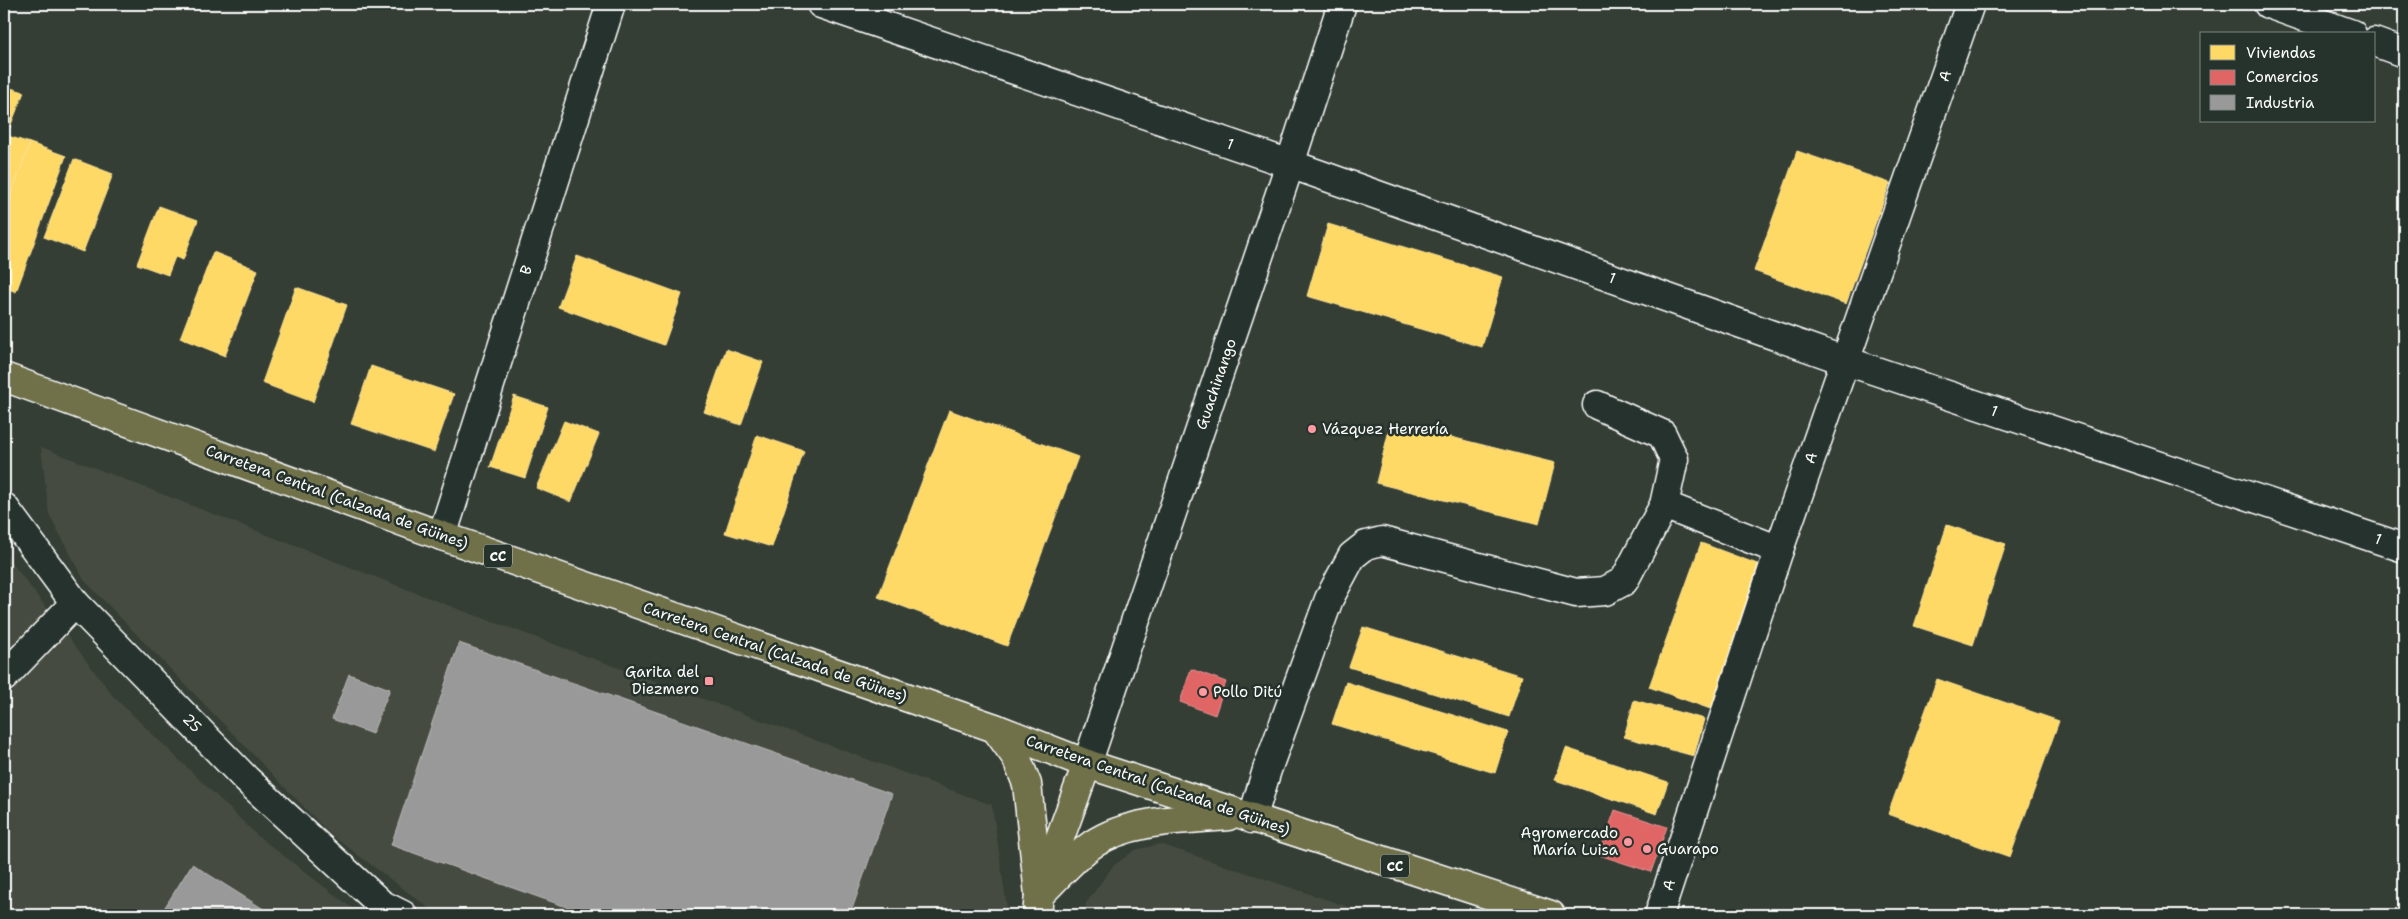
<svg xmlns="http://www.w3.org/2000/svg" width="2408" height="919" font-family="'Shantell Sans',sans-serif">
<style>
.built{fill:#454b3f}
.homes{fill:#ffd966;stroke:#ffe494}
.shops{fill:#e06666;stroke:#e99494}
.industry{fill:#999;stroke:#b8b8b8}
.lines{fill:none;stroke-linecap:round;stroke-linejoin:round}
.minor-casing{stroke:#fff;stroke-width:31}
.major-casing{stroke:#fff;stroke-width:31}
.minor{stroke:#26332d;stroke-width:28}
.major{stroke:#6f714a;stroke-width:28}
.poi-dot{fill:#ff9aa2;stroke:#26332d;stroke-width:2}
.labels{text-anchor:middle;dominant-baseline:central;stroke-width:5;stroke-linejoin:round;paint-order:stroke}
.shield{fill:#26332d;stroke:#bec2c0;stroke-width:1}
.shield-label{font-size:14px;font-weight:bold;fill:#fff}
.street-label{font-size:15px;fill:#fff;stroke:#26332d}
.poi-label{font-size:15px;fill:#fff;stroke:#26332d;text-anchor:start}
</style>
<rect width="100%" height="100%" fill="#343e35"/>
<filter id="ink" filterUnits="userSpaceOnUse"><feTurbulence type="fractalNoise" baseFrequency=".02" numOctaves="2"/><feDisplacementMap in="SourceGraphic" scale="10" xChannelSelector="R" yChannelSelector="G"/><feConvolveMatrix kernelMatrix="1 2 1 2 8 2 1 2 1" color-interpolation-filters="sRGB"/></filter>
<g filter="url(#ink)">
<g class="built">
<polygon points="41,447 450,606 992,805 1008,915 438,915 330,834 84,580 49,514"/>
<polygon points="4,552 113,696 258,836 361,915 4,915"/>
<polygon points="1160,844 1373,915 1084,915 1086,903 1113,866 1135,850"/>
</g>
<g class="homes">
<polygon points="7,87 24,92 4,142 4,96"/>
<polygon points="8,136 30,143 4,215 4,149"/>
<polygon points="30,143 66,156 16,292 4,287 4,215"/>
<polygon points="1797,151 1890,183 1846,304 1754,271"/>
<polygon points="74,159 113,174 83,252 44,237"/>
<polygon points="159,206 198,220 183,260 175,257 168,275 137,264"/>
<polygon points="1328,224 1503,277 1482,347 1307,296"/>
<polygon points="213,252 258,270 225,356 180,338"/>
<polygon points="577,256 682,294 664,345 558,307"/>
<polygon points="296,287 347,305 313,402 262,383"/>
<polygon points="726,349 763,362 741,425 704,412"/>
<polygon points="371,366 454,394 434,452 351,424"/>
<polygon points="514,396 548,407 525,478 490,467"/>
<polygon points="949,410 1078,457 1007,646 878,597"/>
<polygon points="564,421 599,434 571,502 536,488"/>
<polygon points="1391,422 1555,463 1539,524 1376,483"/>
<polygon points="757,435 804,451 772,547 725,533"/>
<polygon points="1947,525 2006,544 1973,645 1914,626"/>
<polygon points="1701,543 1768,568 1716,711 1649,687"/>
<polygon points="1363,627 1522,676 1509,717 1349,667"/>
<polygon points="1937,679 2059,721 2010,857 1888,814"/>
<polygon points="1346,682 1508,732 1495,773 1332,724"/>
<polygon points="1634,700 1704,719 1694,756 1624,737"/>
<polygon points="1566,748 1668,782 1657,814 1555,780"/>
</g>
<g class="shops">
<polygon points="1191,669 1226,682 1215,715 1180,702"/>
<polygon points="1615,810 1667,827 1651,872 1599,855"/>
</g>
<g class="industry">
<polygon points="459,643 892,794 850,915 589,915 391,845"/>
<polygon points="349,674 390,689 372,734 332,719"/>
<polygon points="192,864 273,915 160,915"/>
</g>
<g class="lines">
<g class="minor-casing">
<g id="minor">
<polyline points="821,4 1290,164 1846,361 2404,548"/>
<polyline points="2268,4 2352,34"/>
<polyline points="2374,42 2404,53"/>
<polyline points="1664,505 1779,550"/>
<polyline points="4,507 75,603 247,780 381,904 403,915"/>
<polyline points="442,536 611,4"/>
<polyline points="4,677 75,603"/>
<polyline points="1087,764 1290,164 1342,4"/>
<polyline points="1252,819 1267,770 1329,599 1352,556 1366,545 1382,541 1576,593 1605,591 1624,581 1664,505 1674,459 1662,434 1597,405"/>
<polyline points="1659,915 1779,550 1970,4"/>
</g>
</g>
<g class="major-casing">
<g id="major">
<polyline points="4,377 442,536 995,728 1087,764 1551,915"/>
<polyline points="995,728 1016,757 1027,784 1039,895"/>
<path d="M1039 895C1056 879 1073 858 1093 844 1130 819 1185 820 1228 816"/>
<polyline points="1037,915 1039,895 1087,764"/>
</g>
</g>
<use href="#minor" class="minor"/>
<use href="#major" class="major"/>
</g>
</g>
<g class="poi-dot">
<circle cx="1312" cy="429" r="5"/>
<rect x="704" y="676" width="10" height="10" rx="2.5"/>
<circle cx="1203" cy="692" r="5"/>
<circle cx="1628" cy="842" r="5"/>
<circle cx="1647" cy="849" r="5"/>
</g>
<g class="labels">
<g class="shield">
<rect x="484" y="544.5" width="28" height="23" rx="4"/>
<rect x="1381" y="854.5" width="28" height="23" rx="4"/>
</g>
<g class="shield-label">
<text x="498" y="556">CC</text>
<text x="1395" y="866">CC</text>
</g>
<g class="street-label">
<text transform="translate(1945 76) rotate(-71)">A</text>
<text transform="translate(1230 144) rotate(19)">1</text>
<text transform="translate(526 270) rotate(-72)">B</text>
<text transform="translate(1612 278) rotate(19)">1</text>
<text transform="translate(1216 384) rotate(-71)">Guachinango</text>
<text transform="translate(1994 411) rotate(19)">1</text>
<text transform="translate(1811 458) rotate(-70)">A</text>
<text transform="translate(337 497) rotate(20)">Carretera Central (Calzada de Güines)</text>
<text transform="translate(2378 539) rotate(19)">1</text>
<text transform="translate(775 652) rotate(19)">Carretera Central (Calzada de Güines)</text>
<text transform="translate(192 723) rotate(46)">25</text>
<text transform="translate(1158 785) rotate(19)">Carretera Central (Calzada de Güines)</text>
<text transform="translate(1669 885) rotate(-72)">A</text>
</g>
<g class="poi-label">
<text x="1322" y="429">Vázquez Herrería</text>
<text x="699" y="672" text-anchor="end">Garita del<tspan x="699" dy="17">Diezmero</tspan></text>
<text x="1213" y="692">Pollo Ditú</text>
<text x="1618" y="833" text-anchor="end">Agromercado<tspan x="1618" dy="17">María Luisa</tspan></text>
<text x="1657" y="849">Guarapo</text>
</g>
</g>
<rect width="2408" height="919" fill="none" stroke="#26332d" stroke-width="20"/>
<rect x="10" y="10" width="2388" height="899" fill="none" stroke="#fff" stroke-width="2" filter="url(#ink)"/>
<rect x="2200" y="32" width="175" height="90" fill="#26332d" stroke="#7d8581"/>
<rect x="2210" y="45" width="25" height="15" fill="#ffd966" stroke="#7d8581"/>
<text x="2246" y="58" font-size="15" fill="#ffffff">Viviendas</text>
<rect x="2210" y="70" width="25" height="15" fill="#e06666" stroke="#7d8581"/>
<text x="2246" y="82" font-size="15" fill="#ffffff">Comercios</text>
<rect x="2210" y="95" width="25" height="15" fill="#999999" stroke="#7d8581"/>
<text x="2246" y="108" font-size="15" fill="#ffffff">Industria</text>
</svg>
